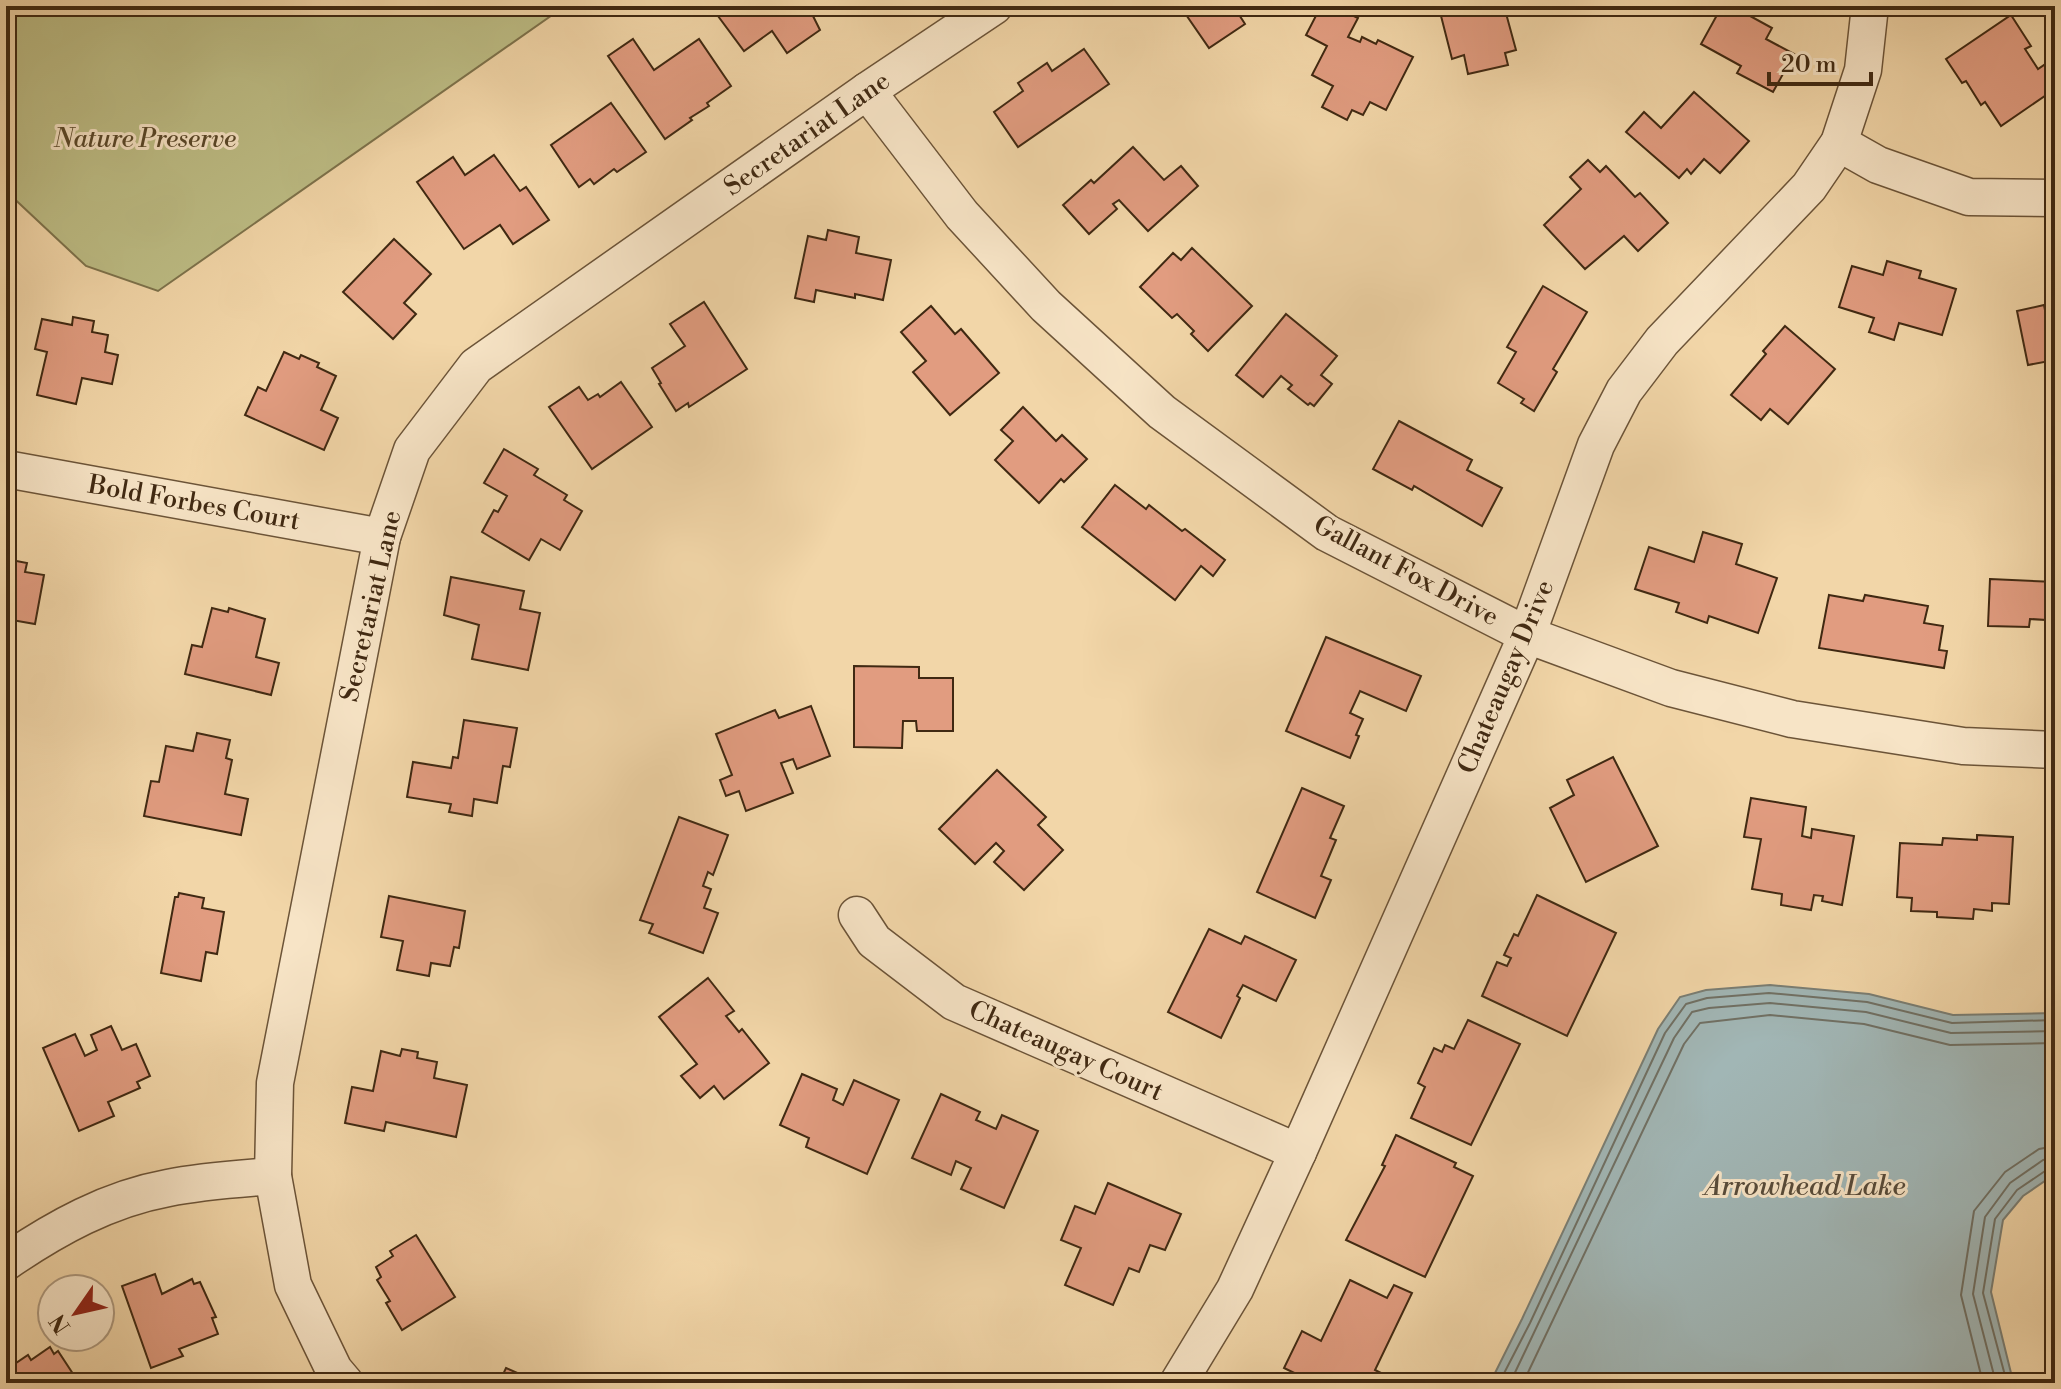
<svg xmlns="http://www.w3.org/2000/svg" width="2061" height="1389" font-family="'Libre Bodoni',serif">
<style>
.green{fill:#bdbd85;stroke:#7e734c;stroke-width:2}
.water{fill:#a1b6b5;stroke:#7a7e74;stroke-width:2}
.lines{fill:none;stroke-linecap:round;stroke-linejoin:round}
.shore{stroke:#707064;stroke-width:2}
.building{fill:#e19c80;stroke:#402912;stroke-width:2}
.minor-casing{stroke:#6c5438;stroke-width:39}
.minor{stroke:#f7e4c6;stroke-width:36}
.labels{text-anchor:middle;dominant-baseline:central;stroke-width:6;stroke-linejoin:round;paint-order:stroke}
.street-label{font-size:26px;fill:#402912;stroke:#f7e4c6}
.park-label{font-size:26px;font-style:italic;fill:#594729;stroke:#f7e4c6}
.water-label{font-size:28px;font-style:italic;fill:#584c3b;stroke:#f7e4c6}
</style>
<rect width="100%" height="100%" fill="#f2d6a8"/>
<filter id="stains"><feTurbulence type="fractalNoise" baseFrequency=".0025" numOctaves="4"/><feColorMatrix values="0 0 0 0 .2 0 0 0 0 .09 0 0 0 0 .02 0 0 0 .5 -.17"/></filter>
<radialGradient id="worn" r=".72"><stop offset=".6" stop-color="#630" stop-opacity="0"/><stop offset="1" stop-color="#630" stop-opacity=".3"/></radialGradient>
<polygon class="green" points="6,6 565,6 158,291 86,266 6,191"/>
<polygon class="water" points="1770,985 1869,994 1953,1015 2055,1013 2055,1174 2023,1196 2003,1220 1991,1292 2012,1377 2017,1383 1490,1383 1522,1319 1658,1029 1680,997 1706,990"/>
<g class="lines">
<g class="shore">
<polyline points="1499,1383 1530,1323 1665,1033 1686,1004 1707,998 1769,993 1867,1002 1952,1023 2055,1020"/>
<polyline points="1510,1383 1674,1038 1692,1012 1709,1008 1770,1003 1866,1012 1951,1033 2055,1031"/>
<polyline points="1523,1383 1684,1044 1700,1023 1770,1015 1864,1024 1950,1045 2055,1043"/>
<polyline points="1983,1383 1961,1295 1974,1211 2005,1172 2039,1149 2055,1146"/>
<polyline points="1996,1383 1973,1294 1985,1217 2010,1183 2043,1160 2055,1158"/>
<polyline points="2007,1383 1983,1293 1995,1219 2017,1190 2048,1169 2055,1168"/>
</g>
</g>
<g class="building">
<polygon points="732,6 808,6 820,30 787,53 772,31 744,51 718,16"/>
<polygon points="1180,6 1249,6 1238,13 1245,24 1209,48"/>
<polygon points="1321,6 1333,6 1358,18 1348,37 1360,42 1362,37 1376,44 1378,40 1413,57 1386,110 1370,102 1363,115 1352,110 1347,120 1322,107 1333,86 1312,75 1327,46 1306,35"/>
<polygon points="1463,6 1464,11 1478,6 1504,6 1516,50 1505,53 1508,65 1468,74 1464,55 1452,59 1440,12"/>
<polygon points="1722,6 1732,6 1772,28 1766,39 1794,54 1773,92 1737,73 1741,66 1701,44"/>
<polygon points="2011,15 2031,46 2025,49 2038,69 2047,63 2055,75 2055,89 2001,126 1985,102 1981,105 1966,81 1962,83 1946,59"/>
<polygon points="633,39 654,70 699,39 731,86 707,103 709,106 690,118 692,120 665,139 608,56"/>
<polygon points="1084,49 1109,84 1018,147 994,112 1023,91 1018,83 1047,63 1052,71"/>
<polygon points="1694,92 1749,141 1720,173 1704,159 1691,174 1687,169 1679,178 1626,132 1644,112 1661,128"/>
<polygon points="611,103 646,152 617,172 614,169 594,184 590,179 579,187 551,145"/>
<polygon points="1133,147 1164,180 1181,166 1198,186 1148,231 1119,200 1113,204 1117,209 1089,234 1063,205 1091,180 1094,183"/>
<polygon points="494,155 520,191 526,187 549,220 513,244 500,225 464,249 417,182 453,157 465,175"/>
<polygon points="1588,160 1600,172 1606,166 1635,197 1640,193 1668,223 1638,251 1624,236 1585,269 1544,225 1581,189 1570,177"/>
<polygon points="828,230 859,237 856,253 891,260 883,300 855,294 855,298 816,290 814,302 795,298 808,236 826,240"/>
<polygon points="394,239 431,274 404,303 416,314 393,339 343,292"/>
<polygon points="1192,248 1252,306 1208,351 1191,334 1194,331 1177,314 1172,318 1140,287 1173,253 1181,260"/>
<polygon points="1887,261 1921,271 1919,278 1956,289 1942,335 1899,323 1894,340 1869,332 1874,318 1839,307 1852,266 1883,275"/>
<polygon points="1543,286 1587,312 1553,369 1557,372 1534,411 1521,403 1524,399 1498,383 1516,352 1507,347"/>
<polygon points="704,302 747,369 689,407 688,403 676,411 659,384 661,383 652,368 685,346 670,324"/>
<polygon points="2044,305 2045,310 2055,308 2055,360 2028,365 2017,311"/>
<polygon points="931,306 955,334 961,329 999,373 950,415 913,372 926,361 901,332"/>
<polygon points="1286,314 1337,356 1321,375 1332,384 1314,406 1310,403 1308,405 1288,389 1292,385 1281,376 1263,397 1236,375"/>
<polygon points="73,317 94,321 92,332 108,335 105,352 118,355 112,384 82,378 76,404 37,395 47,352 35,349 42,319 72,325"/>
<polygon points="1785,326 1835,369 1788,424 1770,409 1761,420 1731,395 1766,354 1763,351"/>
<polygon points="284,352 299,359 301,355 319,363 317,367 336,376 321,410 338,418 324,450 245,415 258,387 266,391"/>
<polygon points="621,382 652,427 592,469 549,407 579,387 588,400 598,394 600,397"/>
<polygon points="1023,407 1056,441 1062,435 1087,459 1064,482 1061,479 1039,503 995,460 1013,441 1001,430"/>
<polygon points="1399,421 1472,460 1467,470 1502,488 1482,526 1414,486 1412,490 1373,469"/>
<polygon points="504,449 538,469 534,475 567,495 564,500 582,511 560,550 541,539 529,560 482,532 494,510 498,512 507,496 484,483"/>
<polygon points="1115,485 1146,509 1149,505 1182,531 1185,529 1225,560 1213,576 1201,566 1175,600 1082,527"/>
<polygon points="1703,532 1742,544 1736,564 1777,578 1758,633 1709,616 1707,623 1676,612 1679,603 1635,589 1649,547 1694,562"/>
<polygon points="6,559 27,563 25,572 44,575 35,624 6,619"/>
<polygon points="451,577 524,591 520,609 540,613 528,670 472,659 479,625 444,615"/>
<polygon points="1990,579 2055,582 2055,632 2046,632 2046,620 2030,619 2029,627 1988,626"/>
<polygon points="1829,595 1863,601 1865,595 1928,606 1924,623 1943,626 1939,650 1947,651 1944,668 1819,648"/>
<polygon points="212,608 228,612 229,608 265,619 256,657 279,663 271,695 185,674 192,645 202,647"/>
<polygon points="1326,637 1421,676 1406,711 1360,691 1350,713 1363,719 1356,735 1359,736 1350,758 1286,731"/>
<polygon points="854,666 919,667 919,678 953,678 953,731 917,731 916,721 903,721 902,748 854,747"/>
<polygon points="811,706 830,756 797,769 793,759 781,763 793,793 746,811 739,791 726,796 720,780 732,775 716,734 775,710 779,718"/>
<polygon points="464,720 517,728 510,767 503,766 497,803 474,799 472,816 449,812 451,804 407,797 413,762 451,768 453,757 458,758"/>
<polygon points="197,733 230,740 226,758 232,760 225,794 248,799 241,835 144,816 151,781 159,782 166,746 193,751"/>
<polygon points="1613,757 1658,846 1586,882 1550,808 1574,795 1567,780"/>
<polygon points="997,770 1046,817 1038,825 1063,850 1024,890 994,862 1004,851 996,843 975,864 939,829"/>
<polygon points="1302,788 1344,806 1330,838 1336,840 1321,876 1331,880 1315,918 1257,892"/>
<polygon points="1751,798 1806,807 1802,836 1811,838 1812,829 1854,836 1842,905 1822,901 1823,896 1814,895 1811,910 1781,905 1782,894 1752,889 1761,839 1744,837"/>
<polygon points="679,817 728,835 713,875 708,872 703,886 711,889 704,908 718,913 703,953 649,933 653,924 640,920"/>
<polygon points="1977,835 2013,837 2009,904 1992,903 1992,911 1974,909 1973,919 1937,917 1937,912 1911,911 1912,898 1897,897 1900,843 1942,845 1943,838 1977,840"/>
<polygon points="2048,841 2055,841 2055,880 2047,880"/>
<polygon points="179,893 204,898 202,908 224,912 217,954 206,952 201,981 161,973 175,897 178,897"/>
<polygon points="1537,895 1616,933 1567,1036 1482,996 1497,962 1507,966 1511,958 1504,955 1514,934 1518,936"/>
<polygon points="389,896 465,911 459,948 454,947 450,966 431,963 429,976 397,970 403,941 381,937"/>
<polygon points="1209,929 1241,944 1245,936 1296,960 1276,1001 1243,985 1237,996 1240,998 1221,1038 1168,1012"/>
<polygon points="708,978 734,1011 726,1016 739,1032 742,1029 769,1063 724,1099 714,1086 700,1098 681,1076 697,1064 659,1017"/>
<polygon points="1468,1020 1520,1044 1471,1145 1411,1118 1425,1087 1418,1083 1434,1048 1442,1052 1445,1045 1454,1049"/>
<polygon points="111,1026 122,1050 136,1044 150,1076 137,1082 140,1088 108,1102 114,1116 79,1131 43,1048 75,1034 85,1056 97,1050 91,1035"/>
<polygon points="402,1049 418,1052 417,1058 437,1062 434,1078 467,1085 456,1137 386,1122 384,1131 345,1123 352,1087 373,1091 381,1051 400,1056"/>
<polygon points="802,1074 837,1089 833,1100 843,1105 854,1080 899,1100 867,1174 806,1147 809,1138 780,1125"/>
<polygon points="941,1094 980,1112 976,1120 996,1129 1002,1115 1038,1131 1004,1208 961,1189 971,1168 956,1161 951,1175 912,1158"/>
<polygon points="1396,1135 1456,1163 1454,1167 1473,1176 1425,1277 1346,1240 1385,1166 1382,1165"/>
<polygon points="1108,1183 1181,1214 1165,1250 1150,1245 1139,1272 1129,1268 1113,1305 1065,1285 1081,1248 1061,1240 1075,1206 1095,1214"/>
<polygon points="416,1235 455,1297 402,1330 386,1303 390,1301 377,1280 381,1277 376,1267 393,1256 390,1251"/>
<polygon points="155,1274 162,1294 192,1279 194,1284 200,1282 216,1317 212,1318 218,1334 179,1349 183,1356 151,1368 122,1286"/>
<polygon points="1350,1280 1387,1298 1394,1285 1412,1293 1375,1370 1395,1380 1394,1383 1315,1383 1284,1368 1302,1331 1321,1341"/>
<polygon points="50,1347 54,1354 58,1351 79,1383 6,1383 6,1361 10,1367 28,1355 31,1360"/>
<polygon points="506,1368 540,1383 499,1383"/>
<polygon points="703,1378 745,1383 703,1383"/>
</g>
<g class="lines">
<g class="minor-casing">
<g id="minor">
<polyline points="867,91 962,215 1046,306 1162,412 1327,533 1527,635 1671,688 1792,719 1963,746 2055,750"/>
<polyline points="1839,143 1878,165 1969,197 2055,198"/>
<polyline points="6,469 382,537"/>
<polyline points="857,915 874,941 954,1002 1298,1152"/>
<path d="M6 1262C56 1228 108 1199 168 1188 202 1181 238 1179 273 1176"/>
<polyline points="345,1383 334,1370 293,1285 273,1176 275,1083 382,537 412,450 476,366 867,91 994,6"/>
<polyline points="1178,1383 1235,1289 1298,1152 1527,635 1596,445 1624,391 1662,341 1809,187 1839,143 1863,70 1870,6"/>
</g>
</g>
<use href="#minor" class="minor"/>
</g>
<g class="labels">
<g class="street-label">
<text transform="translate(807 134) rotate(-35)">Secretariat Lane</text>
<text transform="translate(194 503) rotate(10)">Bold Forbes Court</text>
<text transform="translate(1406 571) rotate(28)">Gallant Fox Drive</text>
<text transform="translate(371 606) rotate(-77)">Secretariat Lane</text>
<text transform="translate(1506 677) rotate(-67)">Chateaugay Drive</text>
<text transform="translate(1066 1051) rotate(24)">Chateaugay Court</text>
</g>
<g class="park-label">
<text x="145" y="139">Nature Preserve</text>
</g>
<g class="water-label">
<text x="1805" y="1186">Arrowhead Lake</text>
</g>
</g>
<rect width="2061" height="1389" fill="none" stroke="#f2d6a8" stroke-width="32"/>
<rect x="8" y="8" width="2045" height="1373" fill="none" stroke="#402912" stroke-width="4"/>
<rect x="16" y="16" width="2029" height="1357" fill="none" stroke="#402912" stroke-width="2"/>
<g transform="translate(76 1313) rotate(236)"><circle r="38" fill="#f7e4c6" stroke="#ae997e" stroke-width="2"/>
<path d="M0-6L14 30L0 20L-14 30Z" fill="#8f2418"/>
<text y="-12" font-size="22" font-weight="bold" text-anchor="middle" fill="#402912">N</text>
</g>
<path d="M1769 72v12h102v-12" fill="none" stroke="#402912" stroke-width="4"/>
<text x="1781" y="72" font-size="24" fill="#402912" stroke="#f7e4c6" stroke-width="6" paint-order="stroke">20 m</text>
<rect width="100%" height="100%" filter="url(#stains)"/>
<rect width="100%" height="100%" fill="url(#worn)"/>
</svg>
